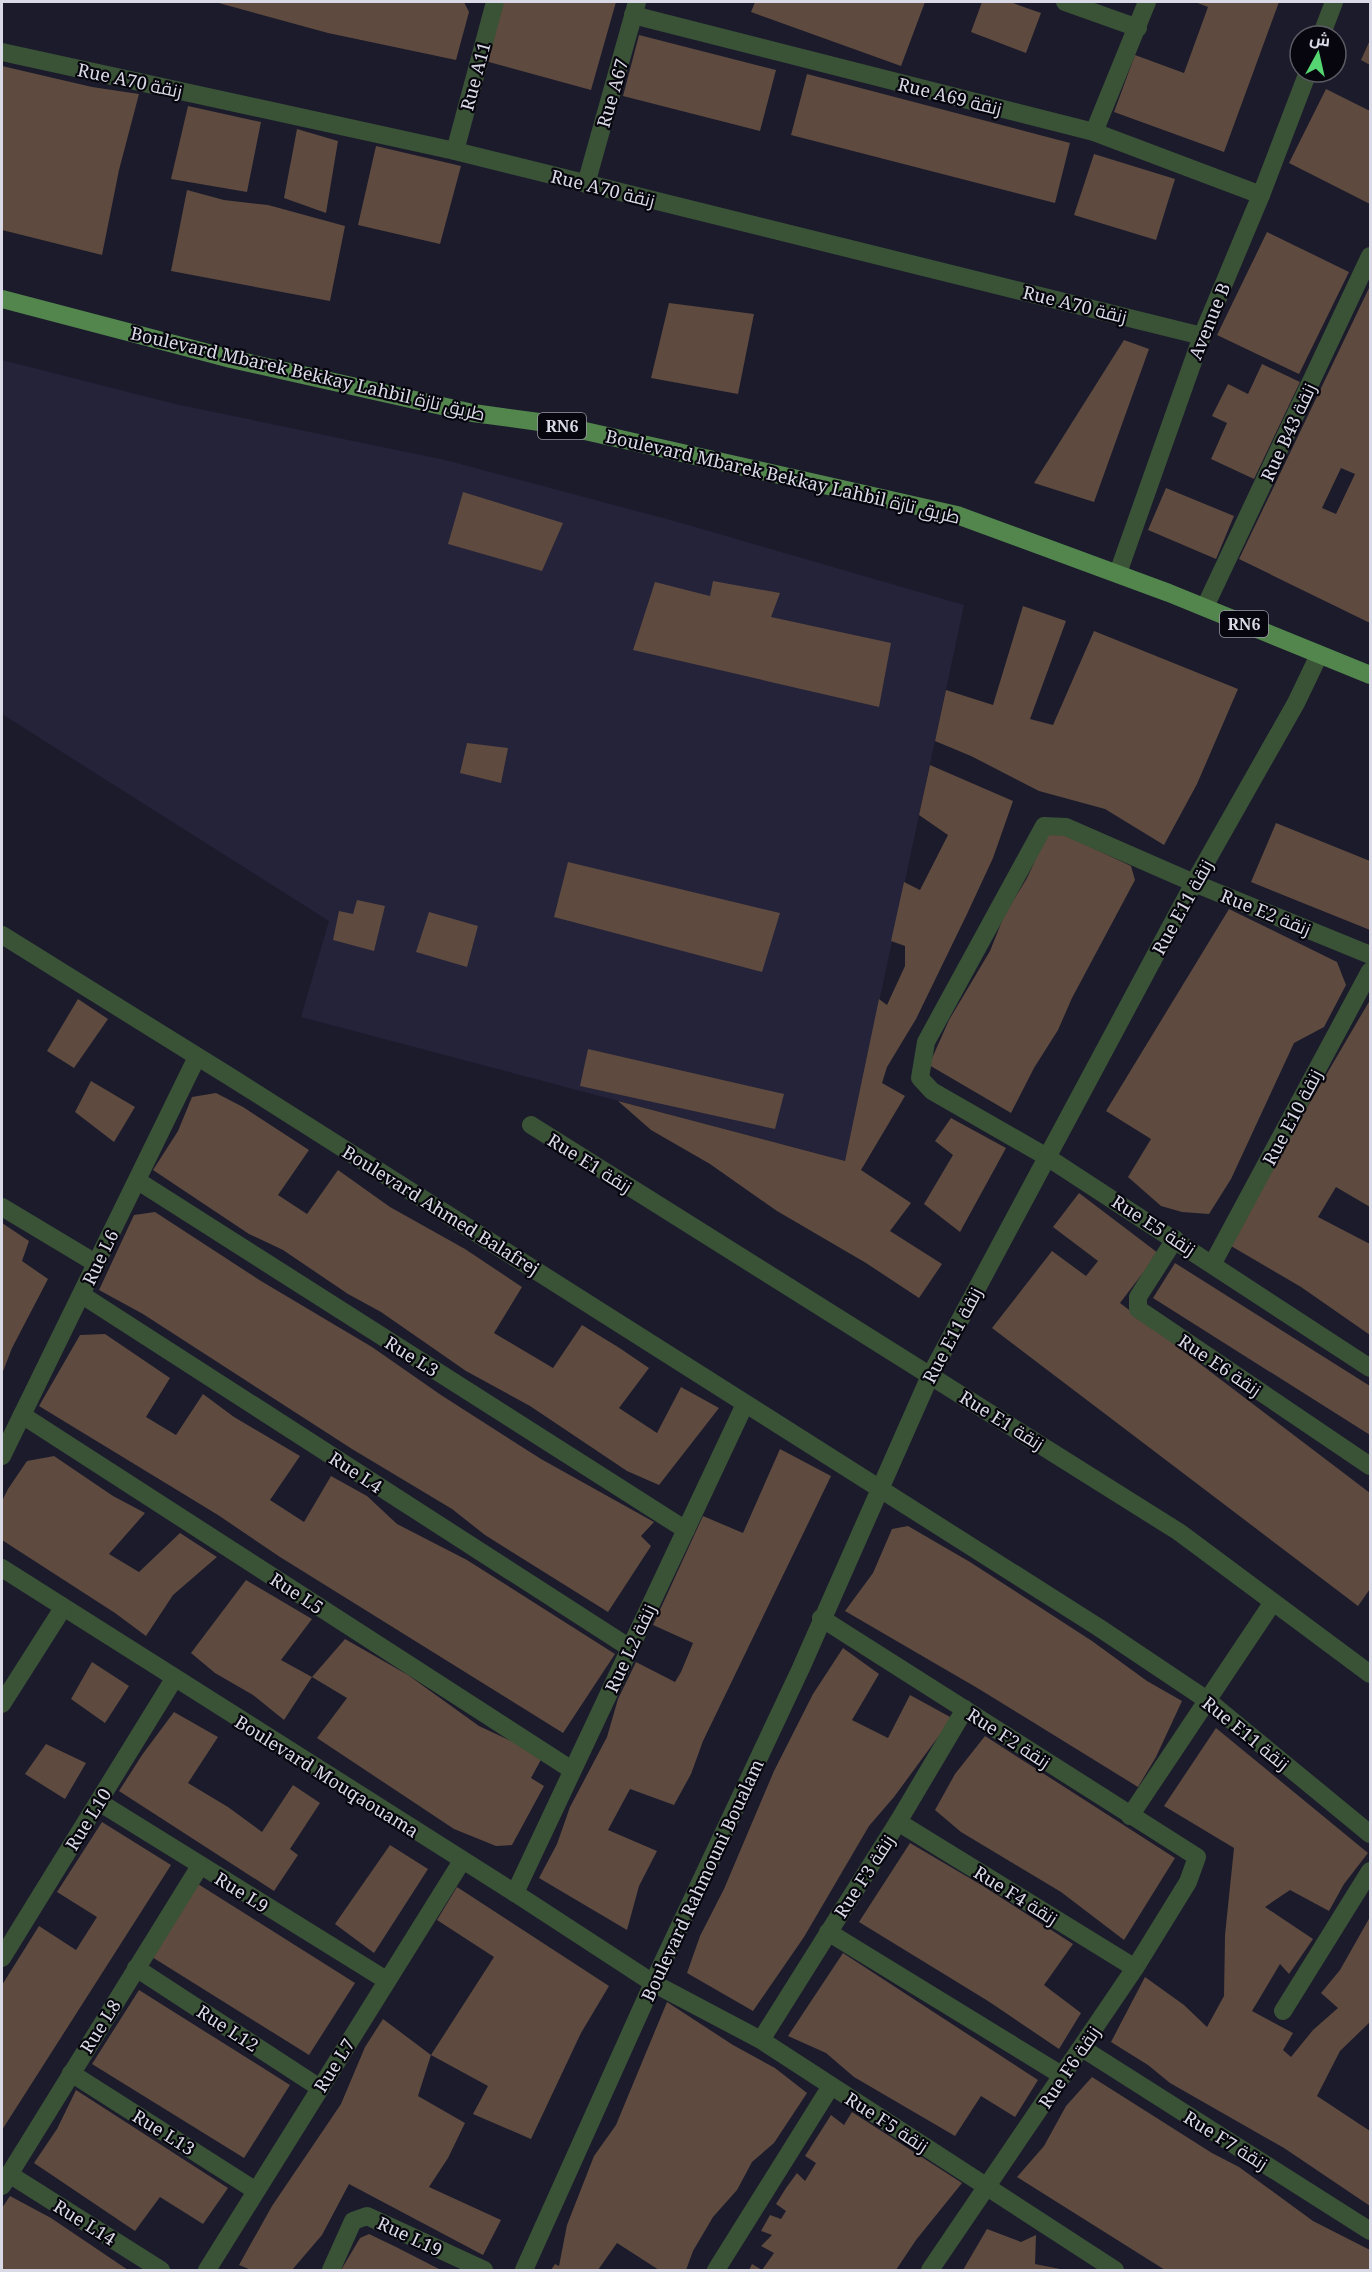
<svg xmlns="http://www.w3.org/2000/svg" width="1372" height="2272" font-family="'Noto Serif',Cairo,serif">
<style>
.built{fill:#24233a}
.building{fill:#5e4a3e;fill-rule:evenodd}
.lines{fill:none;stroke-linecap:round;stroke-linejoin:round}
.minor{stroke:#3a5236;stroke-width:18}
.major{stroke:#53864c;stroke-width:18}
.labels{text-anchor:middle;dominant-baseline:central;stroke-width:4.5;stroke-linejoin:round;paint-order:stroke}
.shield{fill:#07060e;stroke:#9b9aa5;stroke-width:1.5}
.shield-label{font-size:16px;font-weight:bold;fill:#dadae6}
.street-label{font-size:18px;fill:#dadae6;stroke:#07060e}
</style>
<rect width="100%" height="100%" fill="#1b1b2c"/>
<polygon class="built" points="2,360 175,404 445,460 674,521 964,605 845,1161 301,1017 329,921 2,714"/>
<g class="building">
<polygon points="215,2 464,2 469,12 456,60 328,33"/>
<polygon points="502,2 616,2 591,90 485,61"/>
<polygon points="755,2 925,2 901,66 751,12"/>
<polygon points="982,2 1010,2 1041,13 1026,53 971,32"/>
<polygon points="1195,2 1279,2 1224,152 1114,112 1135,55 1184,73 1208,7"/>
<polygon points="639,35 776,70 760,131 623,96"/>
<polygon points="1370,40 1370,65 1361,60"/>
<polygon points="2,66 92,87 139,94 119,170 102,255 2,230"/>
<polygon points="807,74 1070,143 1055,203 791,135"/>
<polygon points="1326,89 1370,111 1370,204 1289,163"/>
<polygon points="188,106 261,122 247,192 171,179"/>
<polygon points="297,129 338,141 326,213 284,198"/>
<polygon points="376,146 461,166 440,244 358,225"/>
<polygon points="1094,154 1175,179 1156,240 1074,215"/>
<polygon points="187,190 224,200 268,205 345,226 330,301 171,271"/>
<polygon points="1267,232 1349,272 1299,374 1217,335"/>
<path d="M1370 286V623L1239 559ZM1341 468 1355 474 1336 514 1322 508Z"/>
<polygon points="669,303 754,314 738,394 651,378"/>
<polygon points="1124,340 1149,349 1094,502 1034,483"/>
<polygon points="1262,364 1300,382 1254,479 1211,459 1227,423 1212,416 1228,384 1248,394"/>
<polygon points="1166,488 1234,516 1216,559 1148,530"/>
<polygon points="463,492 563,523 542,571 448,544"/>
<polygon points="713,581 780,593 771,617 891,643 879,707 633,650 655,582 710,596"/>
<polygon points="1023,606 1066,621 1030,719 1053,725 1094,631 1238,689 1197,784 1164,845 1105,809 1039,791 971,756 935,741 946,690 993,705"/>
<polygon points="467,743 508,748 501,783 460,773"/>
<polygon points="930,765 1013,801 993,858 967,914 916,1019 887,1067 882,1083 905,1096 861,1170 911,1203 890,1231 942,1264 919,1298 866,1263 777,1211 710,1164 651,1130 618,1101 845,1161 879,999 887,1005 905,966 905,946 891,941 904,882 920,890 948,835 919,815"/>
<polygon points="1276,823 1370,861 1370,930 1251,882"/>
<polygon points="1050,828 1131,866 1135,880 1072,998 1058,1030 1034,1068 1011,1113 929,1065 949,1020 990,951 1004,916 1027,878"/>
<polygon points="568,862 780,913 762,972 554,917"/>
<polygon points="357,900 385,906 374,951 333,940 339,911 353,914"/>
<polygon points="1229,909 1337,962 1346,985 1324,1027 1294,1043 1231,1179 1209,1214 1182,1212 1161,1206 1128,1177 1151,1139 1106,1111"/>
<polygon points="429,912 478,926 467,967 416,952"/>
<polygon points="78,999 108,1019 74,1068 47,1051"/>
<polygon points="1370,1000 1370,1207 1336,1187 1318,1217 1370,1244 1370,1335 1301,1287 1231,1246 1278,1157"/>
<polygon points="588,1049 784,1094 775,1129 580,1086"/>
<polygon points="91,1081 135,1107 114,1142 75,1112"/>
<polygon points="216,1093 243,1107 309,1150 278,1195 307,1214 338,1170 390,1207 465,1249 522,1287 494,1333 553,1368 582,1325 618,1347 649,1368 619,1408 657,1433 681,1387 719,1408 659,1485 627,1471 530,1406 466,1371 381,1312 348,1294 283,1250 249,1234 153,1170 178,1131 192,1097"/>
<polygon points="951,1118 1006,1148 960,1232 924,1204 953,1155 935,1141"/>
<polygon points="1079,1193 1158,1253 1120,1303 1370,1493 1370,1589 1358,1606 992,1328 1052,1251 1086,1276 1098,1261 1053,1227"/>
<polygon points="155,1212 261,1281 372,1347 441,1395 541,1459 654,1522 641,1536 651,1546 608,1612 485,1535 452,1509 352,1449 143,1314 99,1290 134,1215"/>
<polygon points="2,1223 29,1241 22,1261 48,1279 12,1348 2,1374"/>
<polygon points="1175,1263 1370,1386 1370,1435 1153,1298"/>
<polygon points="105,1334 170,1378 146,1417 176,1435 203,1394 234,1417 300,1456 270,1500 304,1522 331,1476 367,1496 397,1524 467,1560 615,1654 563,1733 280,1557 218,1515 39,1406 80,1335"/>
<polygon points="780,1449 831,1476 703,1741 691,1774 674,1805 630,1789 608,1830 657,1851 639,1886 627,1930 539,1878 557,1844 570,1807 607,1737 618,1699 636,1662 675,1682 681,1672 693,1643 653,1625 703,1516 743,1533"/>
<polygon points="54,1456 113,1496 145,1513 109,1554 139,1572 180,1533 217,1557 173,1595 146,1636 115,1613 2,1540 2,1501 8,1489 27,1461"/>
<polygon points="908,1526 970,1562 1092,1641 1147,1681 1182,1701 1156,1757 1138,1787 979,1689 845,1611 873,1573 892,1529"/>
<polygon points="246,1580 312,1619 281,1660 312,1677 284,1720 253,1695 215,1673 191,1653"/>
<polygon points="345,1639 408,1675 479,1726 543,1756 531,1778 544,1786 512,1845 496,1846 454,1829 317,1738 347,1698 312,1677"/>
<polygon points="843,1648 879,1674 852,1720 888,1738 910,1695 952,1718 894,1797 869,1826 804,1937 753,2011 687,1973 700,1936 724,1889 774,1771 813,1694"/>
<polygon points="92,1662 129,1686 105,1723 71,1699"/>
<polygon points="174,1712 218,1737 188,1783 228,1807 262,1832 293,1785 320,1803 290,1849 298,1855 274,1891 119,1791 142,1755"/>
<polygon points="1216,1728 1368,1853 1344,1884 1329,1911 1290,1890 1265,1907 1313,1939 1289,1974 1280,1964 1252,2011 1293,2033 1283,2050 1291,2057 1313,2030 1338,2008 1321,1993 1340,1970 1370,1917 1370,2022 1340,2051 1317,2096 1370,2131 1370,2206 1284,2148 1170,2083 1148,2065 1111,2042 1145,1977 1184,2005 1207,2027 1224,1996 1225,1935 1234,1848 1164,1806"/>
<polygon points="985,1736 1175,1858 1124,1940 1061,1892 961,1832 935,1810 955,1774"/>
<polygon points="46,1744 86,1763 65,1799 25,1774"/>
<polygon points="102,1822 171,1865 2,2130 2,1985 39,1926 76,1950 97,1917 57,1892"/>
<polygon points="910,1843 983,1886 1073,1944 1044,1985 1081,2013 1059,2049 988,2001 859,1922"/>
<polygon points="390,1845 428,1869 374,1953 335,1924"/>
<polygon points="198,1884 355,1983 309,2055 152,1957"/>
<polygon points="457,1887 609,1986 581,2033 531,2139 473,2114 488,2086 431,2055 494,1957 437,1920"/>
<polygon points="843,1953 1038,2080 1015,2117 981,2096 955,2136 854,2077 826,2053 788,2036"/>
<polygon points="139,1990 290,2085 244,2158 92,2064"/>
<polygon points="667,2002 733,2045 775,2068 807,2093 774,2143 752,2162 737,2190 713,2217 693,2251 686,2270 659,2270 617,2243 598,2270 551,2270 555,2264 559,2266 567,2225 594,2156 616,2125"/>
<polygon points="383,2019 431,2055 418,2096 465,2123 448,2158 429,2187 501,2220 483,2255 349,2184 322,2235 292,2270 251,2270 239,2265 272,2206 341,2104 365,2047"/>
<polygon points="1092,2077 1212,2153 1239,2167 1313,2221 1370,2250 1369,2270 1165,2270 1017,2177 1044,2146 1066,2106"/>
<polygon points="76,2090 228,2188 203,2224 160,2197 135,2231 34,2163 57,2129"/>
<polygon points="852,2112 962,2183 916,2240 896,2270 749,2270 752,2264 762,2270 774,2253 761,2246 772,2235 761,2231 770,2215 781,2219 786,2211 776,2204 786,2188 797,2173 805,2181 816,2163 805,2156 831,2115 844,2125"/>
<polygon points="10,2196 51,2218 128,2270 2,2270 2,2208"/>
<polygon points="987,2229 1021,2242 1036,2235 1035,2264 1065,2270 963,2270"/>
<polygon points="369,2234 396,2247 441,2270 341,2270 360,2238"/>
</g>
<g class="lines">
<g class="minor">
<polyline points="1065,2 1138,28"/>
<polyline points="633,15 1094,132 1261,195"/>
<polyline points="1321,36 1334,2"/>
<polyline points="2,52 455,151 1202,336"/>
<polyline points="1094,132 1147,2"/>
<polyline points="455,151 495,2"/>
<polyline points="586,184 637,2"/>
<polyline points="1118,573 1202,336 1261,195 1308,72"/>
<polyline points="1205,607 1370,256"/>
<polyline points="2,935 232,1078 1098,1627 1207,1700 1370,1834"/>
<polyline points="1370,955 1194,883 1066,827 1044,826 926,1042 920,1078 932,1091 1047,1157 1370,1368"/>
<polyline points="531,1125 1179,1532 1370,1674"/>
<polyline points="138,1181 686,1530"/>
<polyline points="2,1207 97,1264"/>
<polyline points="1175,1239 1138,1297 1138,1309 1370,1466"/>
<polyline points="1213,1263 1370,971"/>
<polyline points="82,1295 630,1648"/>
<polyline points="22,1415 572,1770"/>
<polyline points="2,1456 197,1057"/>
<polyline points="2,1568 515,1893 653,1983 761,2040 1115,2270"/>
<polyline points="821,1618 1197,1857 1188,1882 1135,1968 930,2270"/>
<polyline points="2,1704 63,1608"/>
<polyline points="99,1802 386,1980"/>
<polyline points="1130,1816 1273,1602"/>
<polyline points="898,1822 1135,1968"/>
<polyline points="515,1893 745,1404"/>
<polyline points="828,1932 1063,2076"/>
<polyline points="2,1958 174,1679"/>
<polyline points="136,1968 320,2088"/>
<polyline points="1283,2011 1370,1871"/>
<polyline points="761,2040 898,1822 965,1709"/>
<polyline points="1082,2048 1370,2231"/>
<polyline points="71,2073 256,2191"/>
<polyline points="9,2174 161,2270"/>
<polyline points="2,2186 200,1866"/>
<polyline points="207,2270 462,1861"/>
<polyline points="331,2270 353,2221 367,2216 484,2270"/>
<polyline points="524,2270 653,1983 801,1668 930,1376 1194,883 1296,703 1319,655"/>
<polyline points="716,2270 831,2086"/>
</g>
<polyline class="major" points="2,299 231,359 473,413 554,424 957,515 1169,593 1370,675"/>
</g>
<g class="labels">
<g class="shield">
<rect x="538" y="413" width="48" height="26" rx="4.5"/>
<rect x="1220" y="611" width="48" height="26" rx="4.5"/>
</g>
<g class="shield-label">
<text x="562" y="426">RN6</text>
<text x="1244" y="624">RN6</text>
</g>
<g class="street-label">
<text transform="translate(475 76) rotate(-75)">Rue A11</text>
<text transform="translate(130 80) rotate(12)">Rue A70 زنقة</text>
<text transform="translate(612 93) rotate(-74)">Rue A67</text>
<text transform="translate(950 96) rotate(14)">Rue A69 زنقة</text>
<text transform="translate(603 188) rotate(14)">Rue A70 زنقة</text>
<text transform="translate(1075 304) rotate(14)">Rue A70 زنقة</text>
<text transform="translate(1209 321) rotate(-68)">Avenue B</text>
<text transform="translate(308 373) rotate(13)">Boulevard Mbarek Bekkay Lahbil طريق تازة</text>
<text transform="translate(1288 432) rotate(-65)">Rue B43 زنقة</text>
<text transform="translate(783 476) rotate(13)">Boulevard Mbarek Bekkay Lahbil طريق تازة</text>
<text transform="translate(1182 907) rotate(-61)">Rue E11 زنقة</text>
<text transform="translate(1266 912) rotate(22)">Rue E2 زنقة</text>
<text transform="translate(1292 1117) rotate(-62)">Rue E10 زنقة</text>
<text transform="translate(590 1163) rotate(32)">Rue E1 زنقة</text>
<text transform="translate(441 1210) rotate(32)">Boulevard Ahmed Balafrej</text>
<text transform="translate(1154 1225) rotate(33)">Rue E5 زنقة</text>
<text transform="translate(100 1257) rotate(-64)">Rue L6</text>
<text transform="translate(952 1335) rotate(-62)">Rue E11 زنقة</text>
<text transform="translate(412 1356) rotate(32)">Rue L3</text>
<text transform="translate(1220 1365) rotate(34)">Rue E6 زنقة</text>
<text transform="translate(1002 1420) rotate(32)">Rue E1 زنقة</text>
<text transform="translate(356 1472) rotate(33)">Rue L4</text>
<text transform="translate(297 1593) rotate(33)">Rue L5</text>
<text transform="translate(630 1648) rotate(-65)">Rue L2 زنقة</text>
<text transform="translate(1246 1733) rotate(39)">Rue E11 زنقة</text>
<text transform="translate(1009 1738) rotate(33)">Rue F2 زنقة</text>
<text transform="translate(327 1776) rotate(32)">Boulevard Mouqaouama</text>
<text transform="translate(88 1819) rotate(-58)">Rue L10</text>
<text transform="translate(864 1876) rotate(-57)">Rue F3 زنقة</text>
<text transform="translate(702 1880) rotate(-65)">Boulevard Rahmouni Boualam</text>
<text transform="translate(242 1892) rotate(32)">Rue L9</text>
<text transform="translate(1016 1895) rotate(32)">Rue F4 زنقة</text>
<text transform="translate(100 2026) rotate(-58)">Rue L8</text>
<text transform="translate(228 2028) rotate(33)">Rue L12</text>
<text transform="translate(334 2065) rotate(-58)">Rue L7</text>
<text transform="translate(1069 2067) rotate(-56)">Rue F6 زنقة</text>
<text transform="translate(887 2122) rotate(33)">Rue F5 زنقة</text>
<text transform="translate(164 2132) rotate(32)">Rue L13</text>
<text transform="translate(1226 2140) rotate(32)">Rue F7 زنقة</text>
<text transform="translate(85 2222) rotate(32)">Rue L14</text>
<text transform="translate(410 2236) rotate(25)">Rue L19</text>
</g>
</g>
<rect width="1372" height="2272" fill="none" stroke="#dadae6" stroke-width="6"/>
<g transform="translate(1318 54) rotate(8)"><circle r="28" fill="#07060e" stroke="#5b5b64" stroke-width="1.5"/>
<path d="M0-4.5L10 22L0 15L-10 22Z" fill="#55d672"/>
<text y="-9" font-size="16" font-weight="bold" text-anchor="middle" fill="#dadae6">ش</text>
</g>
</svg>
